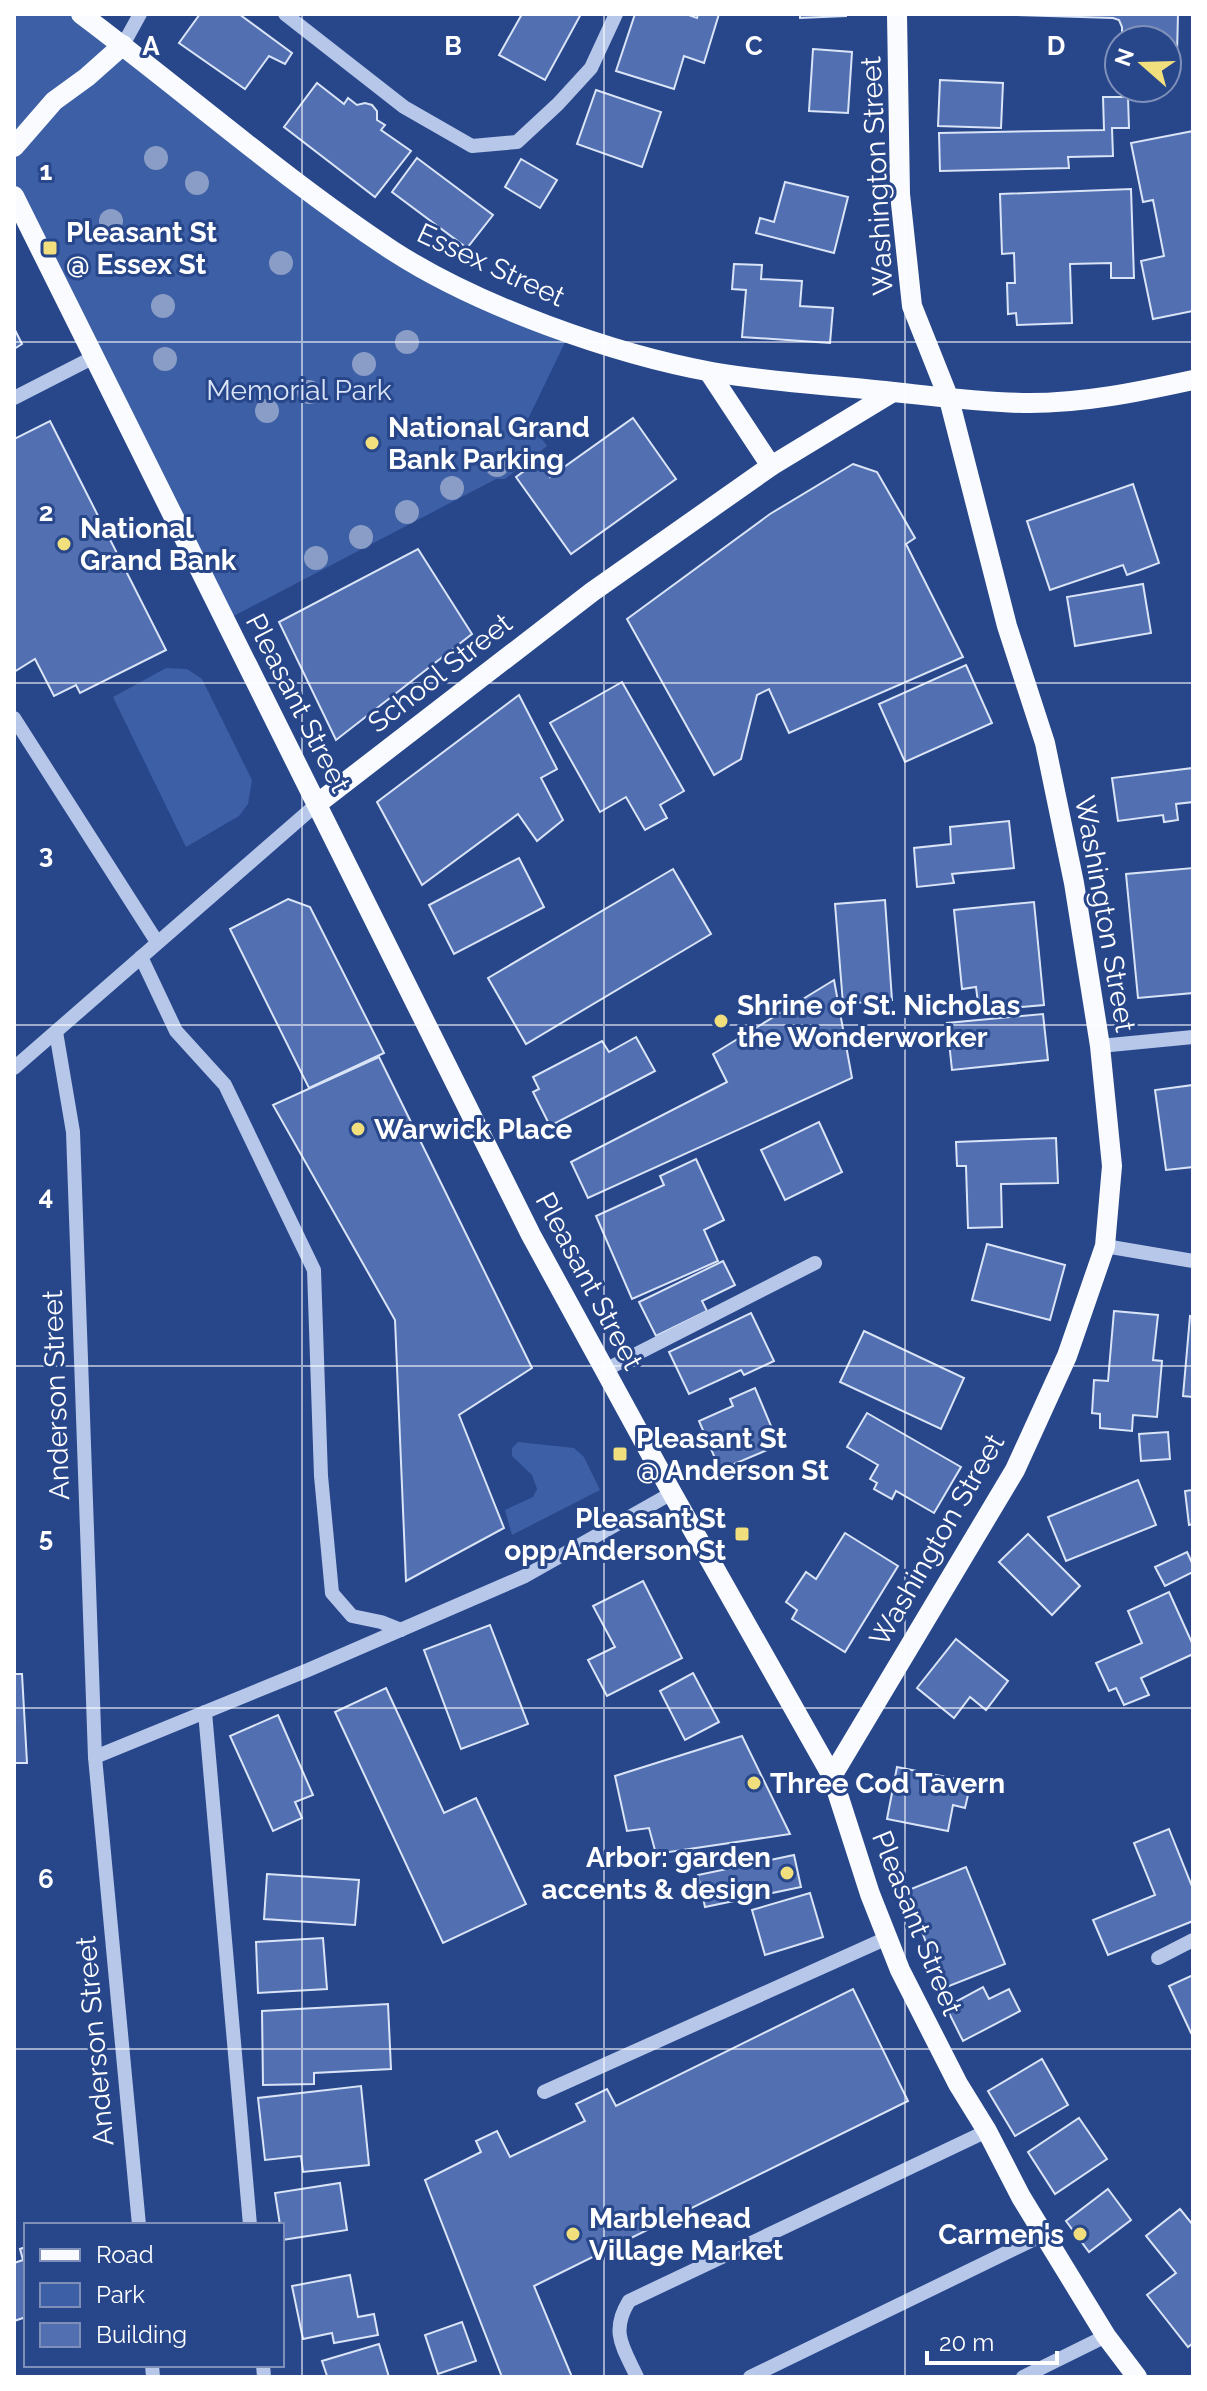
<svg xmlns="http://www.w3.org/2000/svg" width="1207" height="2391" font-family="Raleway,sans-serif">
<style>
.green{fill:#3d5fa6}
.building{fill:#516fb1;stroke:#dae4f7;stroke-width:2}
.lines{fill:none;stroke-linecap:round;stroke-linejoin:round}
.minor{stroke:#b6c7e9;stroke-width:14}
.major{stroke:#f9fbfe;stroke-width:20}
.tree{fill:#8a9dc6}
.grid{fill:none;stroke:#fff;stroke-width:2;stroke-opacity:0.55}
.poi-dot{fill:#f1df7d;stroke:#28468a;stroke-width:3}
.labels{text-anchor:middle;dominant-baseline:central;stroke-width:6;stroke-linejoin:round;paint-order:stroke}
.street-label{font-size:28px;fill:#fff;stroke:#28468a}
.poi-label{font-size:28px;font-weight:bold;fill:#fff;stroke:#28468a;text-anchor:start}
.park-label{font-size:28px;fill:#dae4f7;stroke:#28468a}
.grid-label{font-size:26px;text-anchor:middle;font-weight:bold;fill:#fff;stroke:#28468a;stroke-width:6;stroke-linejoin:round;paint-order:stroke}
</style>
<rect width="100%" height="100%" fill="#28468a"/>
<g class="green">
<polygon points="14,14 81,14 394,251 570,332 528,419 547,446 505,479 496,479 226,620 14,196"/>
<polygon points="166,668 187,669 202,679 252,780 248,804 239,816 186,847 113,697"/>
<polygon points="518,1442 574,1448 584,1457 600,1490 512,1535 505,1510 533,1497 537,1489 532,1475 512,1456 512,1448"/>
</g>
<g class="building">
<polygon points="200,14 239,14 292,53 285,64 269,56 245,89 179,43"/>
<polygon points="522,14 581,14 545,80 499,55"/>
<polygon points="635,14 686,14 697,18 698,14 719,14 704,63 684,56 674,89 616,71"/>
<polygon points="800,14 846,14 846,16 800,18"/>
<polygon points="984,14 1178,14 1177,55 1167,55 1167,40 1122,40 1122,27 1119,20 1113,18"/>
<polygon points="813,49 852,52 848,113 809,111"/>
<polygon points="940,80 1003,83 1001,128 938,126"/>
<polygon points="317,83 344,104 348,98 357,105 365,103 372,105 377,111 377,120 385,125 381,130 411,151 375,197 284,127"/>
<polygon points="596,90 661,112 642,167 577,144"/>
<polygon points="1103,97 1128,97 1129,128 1112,128 1113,156 1068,157 1069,168 940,171 939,133 1104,130"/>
<polygon points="1193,131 1193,311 1153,319 1141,261 1164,256 1153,200 1143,202 1131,143"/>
<polygon points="417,158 493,215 467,248 392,192"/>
<polygon points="521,159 557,180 540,208 505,187"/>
<polygon points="785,182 848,197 834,253 756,233 760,218 774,222"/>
<polygon points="1131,189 1134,278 1111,278 1111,263 1070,264 1072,323 1017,325 1016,313 1008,314 1007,283 1015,283 1014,253 1002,254 1000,194"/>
<polygon points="734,264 762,265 761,279 802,281 800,306 833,308 830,343 742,337 746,290 732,289"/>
<polygon points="14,328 22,344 14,349"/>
<polygon points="633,418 676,479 571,554 516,477 538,461 550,477"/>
<polygon points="50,421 166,650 80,693 76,685 54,696 35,659 14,672 14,439"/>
<polygon points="853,464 877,472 915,538 906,544 963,657 789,733 769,689 757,695 741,759 714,775 627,619 770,514"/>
<polygon points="1133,484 1159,563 1127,575 1123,565 1050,590 1027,521"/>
<polygon points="418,549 472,634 336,740 279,622"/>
<polygon points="1143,584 1151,633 1075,646 1067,597"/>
<polygon points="966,665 992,723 905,762 879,704"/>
<polygon points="622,682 684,791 660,805 667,818 645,830 626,797 600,812 550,723"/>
<polygon points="519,695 557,769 541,778 563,820 537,841 518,814 422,885 377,802"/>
<polygon points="1193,768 1193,802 1176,804 1178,820 1164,822 1163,815 1118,821 1112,778"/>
<polygon points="1009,821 1014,868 952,874 954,883 917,887 914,848 951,844 950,827"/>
<polygon points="519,858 544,907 454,954 429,905"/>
<polygon points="1193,868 1193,993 1138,998 1126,874"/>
<polygon points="673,869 711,934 526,1044 488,978"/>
<polygon points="288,899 310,907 384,1053 309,1088 230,929"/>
<polygon points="885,900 892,1000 843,1004 835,904"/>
<polygon points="1034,902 1044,1005 979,1011 976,987 962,989 954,910"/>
<polygon points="834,980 852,1078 588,1198 571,1162 727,1082 713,1054"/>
<polygon points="1043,1014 1048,1060 952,1070 947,1023"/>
<polygon points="636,1037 655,1071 550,1126 533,1092 539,1089 533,1077 602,1041 609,1052"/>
<polygon points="379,1057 532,1368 459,1415 504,1528 406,1581 395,1320 273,1105"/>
<polygon points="1193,1085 1193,1167 1166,1170 1155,1090"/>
<polygon points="819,1122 842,1172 785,1200 761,1150"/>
<polygon points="1056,1138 1058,1183 1001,1184 1002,1227 968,1228 966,1166 957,1166 956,1142"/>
<polygon points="696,1159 724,1220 704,1230 718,1261 632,1299 596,1216 664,1185 660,1176"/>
<polygon points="987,1244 1065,1265 1050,1320 972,1300"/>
<polygon points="723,1261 735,1285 702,1301 707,1311 656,1336 639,1302"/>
<polygon points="1114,1311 1158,1315 1153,1360 1162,1361 1157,1417 1133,1415 1132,1431 1100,1428 1100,1414 1092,1413 1094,1380 1108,1381"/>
<polygon points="751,1313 774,1361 744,1375 741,1370 689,1394 669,1352"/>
<polygon points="1190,1316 1193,1317 1193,1397 1183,1396"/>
<polygon points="864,1331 964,1378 941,1429 840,1382"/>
<polygon points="755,1388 779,1445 720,1470 699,1421 733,1406 730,1399"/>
<polygon points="867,1413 961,1467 934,1513 896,1491 892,1499 874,1489 877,1483 870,1479 878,1465 847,1447"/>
<polygon points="1168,1432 1170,1459 1141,1461 1139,1434"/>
<polygon points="1138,1480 1156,1525 1066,1561 1048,1517"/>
<polygon points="1193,1490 1193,1524 1189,1525 1185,1491"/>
<polygon points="845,1533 898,1566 845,1652 792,1619 797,1610 786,1602 806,1572 816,1579"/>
<polygon points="1028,1534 1080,1586 1052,1615 999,1562"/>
<polygon points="1187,1552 1193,1565 1193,1572 1165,1586 1155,1567"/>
<polygon points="643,1581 682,1658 607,1696 588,1660 615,1647 593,1606"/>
<polygon points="1169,1592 1193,1645 1193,1654 1141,1678 1149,1695 1124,1705 1116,1688 1109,1691 1096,1663 1142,1643 1128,1611"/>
<polygon points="490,1625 528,1724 461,1749 424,1650"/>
<polygon points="956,1639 1008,1681 986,1710 970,1697 954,1718 917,1688"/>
<polygon points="693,1673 719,1722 685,1740 660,1691"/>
<polygon points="14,1674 22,1674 27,1763 14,1763"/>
<polygon points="386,1688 444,1813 476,1798 526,1904 443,1943 335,1712"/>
<polygon points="278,1715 313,1795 295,1802 302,1818 273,1831 230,1736"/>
<polygon points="742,1736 790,1834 656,1854 649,1828 627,1831 615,1776"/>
<polygon points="897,1767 971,1782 965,1808 953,1805 948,1831 887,1819"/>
<polygon points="1169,1829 1193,1889 1193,1921 1108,1955 1093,1920 1155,1895 1134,1843"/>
<polygon points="794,1855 801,1887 705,1907 698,1875"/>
<polygon points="966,1867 1005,1964 944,1988 906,1891"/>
<polygon points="267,1874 359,1880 355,1925 264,1919"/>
<polygon points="810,1893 823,1937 765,1955 752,1910"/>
<polygon points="323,1938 327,1989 258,1993 256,1942"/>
<polygon points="1193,1975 1193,2032 1191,2033 1169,1986"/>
<polygon points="983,1987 989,1999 1009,1989 1020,2011 963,2041 946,2007"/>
<polygon points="853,1989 908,2101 534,2286 572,2377 502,2377 425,2180 481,2152 476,2141 497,2131 510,2157 585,2121 576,2104 607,2089 616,2106"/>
<polygon points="388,2004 391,2069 314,2073 314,2084 263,2085 262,2011"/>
<polygon points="1042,2059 1068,2105 1015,2136 988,2091"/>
<polygon points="361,2086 369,2165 303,2172 301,2156 265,2160 258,2098"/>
<polygon points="1079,2118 1107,2159 1055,2194 1028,2152"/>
<polygon points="340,2183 347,2230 282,2240 282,2225 280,2225 275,2193"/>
<polygon points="1108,2189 1131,2220 1089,2252 1066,2221"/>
<polygon points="1180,2209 1193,2225 1193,2343 1188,2347 1147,2295 1176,2273 1146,2236"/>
<polygon points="26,2247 26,2317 14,2321 14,2263 23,2260 20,2249"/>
<polygon points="350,2275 358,2317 374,2314 378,2335 334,2343 332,2333 303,2339 292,2286"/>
<polygon points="462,2322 476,2361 438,2374 425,2335"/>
<polygon points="379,2344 389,2377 322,2377 327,2376 322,2361"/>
</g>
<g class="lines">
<g class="minor">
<polyline points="285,14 404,107 472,146 517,142 558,104 591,68 616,14"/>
<polyline points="123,45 140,14"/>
<polyline points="14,398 96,356"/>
<polyline points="14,718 157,942"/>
<polyline points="141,957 176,1031 225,1085 314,1270 321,1476 332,1593 352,1616 381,1622 401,1630"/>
<polyline points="56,1032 73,1132 95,1757 139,2225"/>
<polyline points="1100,1046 1193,1037"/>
<polyline points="14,1068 317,804"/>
<polyline points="1105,1246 1193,1261"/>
<polyline points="605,1370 815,1263"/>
<polyline points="205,1712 250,2225"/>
<polyline points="95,1757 308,1670 525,1576 672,1493"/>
<polyline points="1158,1958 1193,1940"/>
<polyline points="544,2092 887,1938"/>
<polyline points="152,2365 153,2377"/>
<polyline points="263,2365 264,2377"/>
<path d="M637 2377C623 2347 610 2332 629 2301L987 2131"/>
<polyline points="750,2377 1045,2234"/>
<polyline points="1023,2377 1106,2336"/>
</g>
<g class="major">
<path d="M81 14C185 92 284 179 393 251 478 306 613 354 712 372 763 381 814 384 865 389 918 394 970 402 1023 403 1080 404 1138 392 1193 380"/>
<polyline points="14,147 54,101 87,77 123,45"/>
<polyline points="14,196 531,1235 672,1493 832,1776 870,1894 900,1970 958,2084 987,2131 1021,2197 1106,2336 1137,2377"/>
<polyline points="709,372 771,466"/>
<polyline points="317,804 592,592 771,466 893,392"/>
<polyline points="832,1776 1015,1470 1067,1356 1105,1246 1112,1166 1100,1046 1074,883 1045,743 1007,626 949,399 912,306 900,194 897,14"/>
</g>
</g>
<g class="tree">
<circle cx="156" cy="158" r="12"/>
<circle cx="197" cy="183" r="12"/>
<circle cx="111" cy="221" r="12"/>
<circle cx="281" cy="263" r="12"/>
<circle cx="163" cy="306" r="12"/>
<circle cx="407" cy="342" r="12"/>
<circle cx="165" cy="359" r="12"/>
<circle cx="364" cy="364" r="12"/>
<circle cx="309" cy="392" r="12"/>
<circle cx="267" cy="411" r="12"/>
<circle cx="497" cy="465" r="12"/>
<circle cx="452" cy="488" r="12"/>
<circle cx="407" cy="512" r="12"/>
<circle cx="361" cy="537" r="12"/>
<circle cx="316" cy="558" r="12"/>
</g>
<path class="grid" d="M302 14V2377M604 14V2377M905 14V2377M14 342H1193M14 683H1193M14 1025H1193M14 1366H1193M14 1708H1193M14 2049H1193"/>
<g class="poi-dot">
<rect x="42" y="240" width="16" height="16" rx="4"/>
<circle cx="372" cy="443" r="8"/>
<circle cx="64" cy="544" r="8"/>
<circle cx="721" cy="1021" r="8"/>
<circle cx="358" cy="1129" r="8"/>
<rect x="612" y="1446" width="16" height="16" rx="4"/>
<rect x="734" y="1526" width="16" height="16" rx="4"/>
<circle cx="754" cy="1783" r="8"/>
<circle cx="787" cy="1873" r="8"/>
<circle cx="573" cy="2234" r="8"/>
<circle cx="1080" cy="2234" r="8"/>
</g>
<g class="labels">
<g class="street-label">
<text transform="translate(877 176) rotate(-93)">Washington Street</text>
<text transform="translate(491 265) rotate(25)">Essex Street</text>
<text transform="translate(440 673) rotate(-38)">School Street</text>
<text transform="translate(298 703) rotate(63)">Pleasant Street</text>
<text transform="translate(1105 914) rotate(80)">Washington Street</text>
<text transform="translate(589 1281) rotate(62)">Pleasant Street</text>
<text transform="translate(56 1395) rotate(-92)">Anderson Street</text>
<text transform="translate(937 1540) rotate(-60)">Washington Street</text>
<text transform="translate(917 1923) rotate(68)">Pleasant Street</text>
<text transform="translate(95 2041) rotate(-95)">Anderson Street</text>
</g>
<g class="poi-label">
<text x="66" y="232">Pleasant St<tspan x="66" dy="32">@ Essex St</tspan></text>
<text x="388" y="427">National Grand<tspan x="388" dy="32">Bank Parking</tspan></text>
<text x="80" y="528">National<tspan x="80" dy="32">Grand Bank</tspan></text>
<text x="737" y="1005">Shrine of St. Nicholas<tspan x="737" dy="32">the Wonderworker</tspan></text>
<text x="374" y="1129">Warwick Place</text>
<text x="636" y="1438">Pleasant St<tspan x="636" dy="32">@ Anderson St</tspan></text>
<text x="726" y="1518" text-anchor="end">Pleasant St<tspan x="726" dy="32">opp Anderson St</tspan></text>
<text x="770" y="1783">Three Cod Tavern</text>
<text x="771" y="1857" text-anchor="end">Arbor: garden<tspan x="771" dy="32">accents &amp; design</tspan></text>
<text x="589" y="2218">Marblehead<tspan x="589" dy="32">Village Market</tspan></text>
<text x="1064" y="2234" text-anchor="end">Carmen's</text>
</g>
<g class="park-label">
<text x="299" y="390">Memorial Park</text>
</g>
</g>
<g class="grid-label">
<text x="151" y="55">A</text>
<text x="453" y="55">B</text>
<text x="754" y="55">C</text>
<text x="1056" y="55">D</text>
<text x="46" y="180">1</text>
<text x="46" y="521">2</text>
<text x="46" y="863">3</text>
<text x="46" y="1205">4</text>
<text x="46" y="1546">5</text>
<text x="46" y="1888">6</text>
</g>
<rect width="1207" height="2391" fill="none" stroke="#ffffff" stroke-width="32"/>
<rect x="24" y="2223" width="260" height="144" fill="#28468a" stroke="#7e90b9" stroke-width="2"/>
<rect x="40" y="2249" width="40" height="12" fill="#f9fbfe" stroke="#7e90b9" stroke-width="2"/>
<text x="96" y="2263" font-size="24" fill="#ffffff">Road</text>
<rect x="40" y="2283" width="40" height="24" fill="#3d5fa6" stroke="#7e90b9" stroke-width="2"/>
<text x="96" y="2303" font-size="24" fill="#ffffff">Park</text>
<rect x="40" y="2323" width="40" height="24" fill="#516fb1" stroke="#7e90b9" stroke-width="2"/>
<text x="96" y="2343" font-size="24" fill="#ffffff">Building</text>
<g transform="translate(1143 64) rotate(290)"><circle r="38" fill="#28468a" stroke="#7e90b9" stroke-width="2"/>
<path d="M0-6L14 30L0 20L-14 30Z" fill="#f1df7d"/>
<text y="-12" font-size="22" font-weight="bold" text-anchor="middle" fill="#ffffff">N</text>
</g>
<path d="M927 2351v12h130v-12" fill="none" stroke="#ffffff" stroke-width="4"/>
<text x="939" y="2351" font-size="24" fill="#ffffff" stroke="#28468a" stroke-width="6" paint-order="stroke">20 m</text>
</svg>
